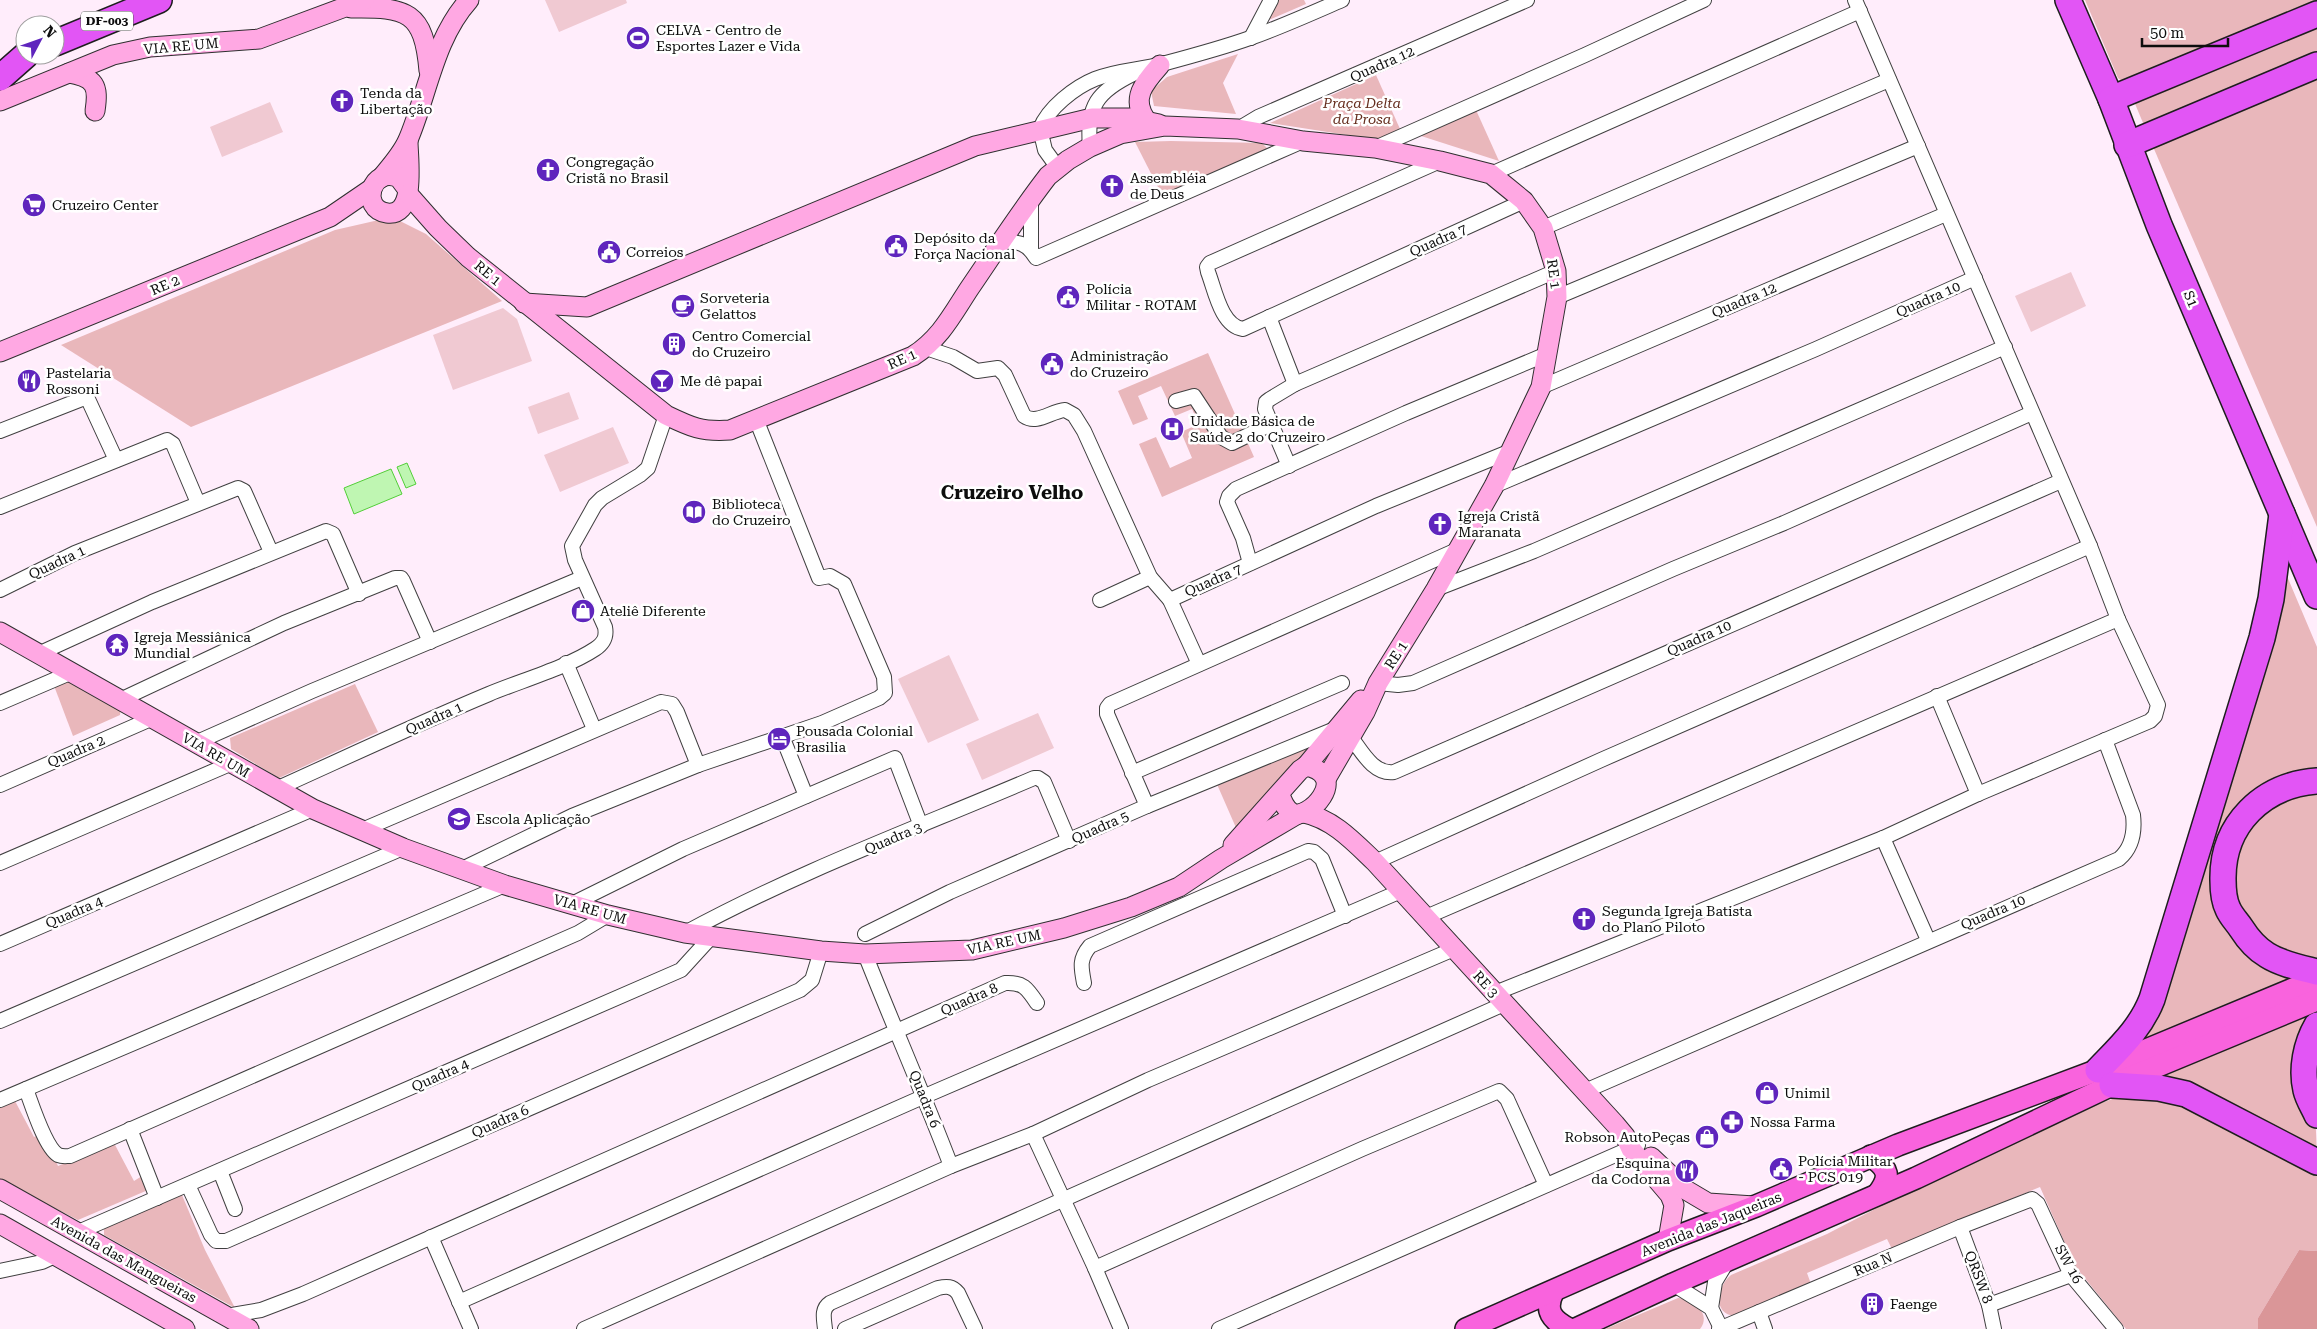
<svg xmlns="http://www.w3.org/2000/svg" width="2317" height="1329" font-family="'Roboto Serif',serif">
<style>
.green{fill:#e9b7bb}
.forest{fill:#da9698}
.pitch{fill:#f0c9d2}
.water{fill:#bff6b2;stroke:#52ce38}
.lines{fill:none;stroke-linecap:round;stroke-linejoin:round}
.street-casing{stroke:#404040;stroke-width:16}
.secondary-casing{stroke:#2f2f2f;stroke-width:21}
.primary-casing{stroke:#1e1e1e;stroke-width:24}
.highway-casing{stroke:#1e1e1e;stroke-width:28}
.street{stroke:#fff;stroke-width:14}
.secondary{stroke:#ffa8e3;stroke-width:19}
.primary{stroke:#f963dd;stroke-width:21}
.highway{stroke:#e255f5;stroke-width:25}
.labels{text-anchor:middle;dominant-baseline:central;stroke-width:5;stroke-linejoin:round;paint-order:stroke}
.shield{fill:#fff;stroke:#565656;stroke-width:1}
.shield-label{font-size:12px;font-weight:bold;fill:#0d0d0d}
.poi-label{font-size:14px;fill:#0d0d0d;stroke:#fff;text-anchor:start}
.street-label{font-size:14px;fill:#0d0d0d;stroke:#fff}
.park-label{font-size:14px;font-style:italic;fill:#652d1d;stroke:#fff}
.district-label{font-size:19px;font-weight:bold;fill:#0d0d0d;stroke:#fff}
</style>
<rect width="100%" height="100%" fill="#ffedfb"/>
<g class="green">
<polygon points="1275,0 1304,0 1306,4 1264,22"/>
<polygon points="2085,0 2317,0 2317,4 2122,81 2118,78"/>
<polygon points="2317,21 2317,58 2146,130 2133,99"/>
<polygon points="1238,54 1223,83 1236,114 1154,106 1151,91 1167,77"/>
<polygon points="2317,74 2317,527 2151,142"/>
<polygon points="1376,75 1400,129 1379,140 1270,123"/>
<polygon points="1476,110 1499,161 1418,135"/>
<polygon points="1171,141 1262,143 1270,151 1164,199 1135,142"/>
<polygon points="392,217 426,234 502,301 191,427 61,345 335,230"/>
<polygon points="1208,353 1254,457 1162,497 1139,444 1156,437 1170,468 1192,458 1181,432 1199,424 1192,409 1175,416 1161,386 1138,396 1148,419 1133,425 1118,391"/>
<polygon points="2281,562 2317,647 2317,771 2265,786 2213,890 2294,977 2131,1048"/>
<polygon points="69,678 121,706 120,715 73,736 53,683"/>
<polygon points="355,684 378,732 279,778 231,749 230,738"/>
<polygon points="1324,736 1237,830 1216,782"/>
<polygon points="2317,790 2317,958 2299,959 2272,949 2236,906 2232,888 2242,833 2274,802"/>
<polygon points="2317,1005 2317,1014 2311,1023 2317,1154 2140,1081"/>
<path d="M2165 1096 2317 1169V1251L2299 1250 2258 1318V1329H2126L2075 1266 2040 1187 1892 1249 1887 1239 1807 1273 1811 1284 1735 1316C1711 1314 1718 1285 1731 1275L1827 1234 1983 1153 2101 1103 2118 1097Z"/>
<polygon points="15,1101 34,1137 43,1133 58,1166 114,1143 134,1181 142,1176 148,1190 78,1220 0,1180 0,1108"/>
<polygon points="182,1195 205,1250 235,1308 104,1235 104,1228"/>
<path d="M1678 1298C1693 1299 1712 1314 1700 1329H1605Z"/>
</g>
<polygon class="forest" points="2299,1250 2317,1251 2317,1329 2258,1329 2258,1318"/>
<g class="pitch">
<polygon points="545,0 626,0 627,3 559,32"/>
<polygon points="270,102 283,132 222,157 210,127"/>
<polygon points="2071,272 2086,306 2031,332 2015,296"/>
<polygon points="503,308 517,319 532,361 453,390 433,335"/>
<polygon points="569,392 579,419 538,434 528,407"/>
<polygon points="613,427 629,463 560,492 544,455"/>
<polygon points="949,655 979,720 928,743 898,679"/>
<polygon points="1038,713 1054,748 982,780 966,744"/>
</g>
<g class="water">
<polygon points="407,463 416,484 406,488 397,467"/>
<polygon points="391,469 402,494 354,514 344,488"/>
</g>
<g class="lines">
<g class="street-casing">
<g id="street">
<polyline points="1251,38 1271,0"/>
<polyline points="1238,129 1258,117 1527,0"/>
<path d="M1090 147C1086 106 1098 91 1133 74"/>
<polyline points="1375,148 1585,55 1704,0"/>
<path d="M1440 161 1210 263 1207 267 1208 272C1215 290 1221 326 1243 329L1524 201"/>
<path d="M1058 168 1045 150 1040 129C1048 108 1075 87 1095 79 1117 70 1140 70 1162 64 1192 56 1222 48 1250 38 1281 27 1312 13 1342 0"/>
<polyline points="1491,174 1860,11"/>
<polyline points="1543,228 1889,80"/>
<path d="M1001 242C1019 241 1027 243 1036 258L1303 141"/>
<polyline points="1031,249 1031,198"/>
<polyline points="1557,297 1918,146"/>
<polyline points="1269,317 1295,384"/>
<path d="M926 348 953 357 977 371 998 368 1005 375 1024 416C1037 425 1051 411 1065 410L1074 415 1084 431 1150 577 1170 600 1376 506 1511 451"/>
<polyline points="1541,387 1946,214"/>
<polyline points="1176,401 1194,396 1221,437 1232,443 1271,424"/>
<polyline points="0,431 87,397 116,460"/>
<polyline points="1289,466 1265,409 1266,402 1270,399 1295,384 1556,271"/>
<polyline points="1494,486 1816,349 1975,278"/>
<polyline points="0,507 167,440 173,444 198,503"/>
<polyline points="1250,563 1243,538 1227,502 1229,496 1236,489 1406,413 1547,354"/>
<polyline points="1436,589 1534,551 2005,347"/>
<polyline points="0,590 75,553 238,488 244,491 271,552"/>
<polyline points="1100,600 1150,577"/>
<polyline points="1170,600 1199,664"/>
<polyline points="38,654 152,602 326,531 333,534 359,594"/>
<polyline points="566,663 594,729"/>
<polyline points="1378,683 1398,685 1413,683 1673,569 1784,523 2032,413"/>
<polyline points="1937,696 1978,794"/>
<polyline points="120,700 284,623 395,578 401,578 403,581 430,642"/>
<polyline points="0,703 70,673"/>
<polyline points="782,736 806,796"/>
<path d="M1350 736C1361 750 1373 775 1394 772L2061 481"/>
<polyline points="195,743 312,691 582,578"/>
<polyline points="1132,773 1342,683"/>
<polyline points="0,785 153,718"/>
<path d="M276 789C347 757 417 724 489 694 520 681 568 667 595 649 604 643 607 637 605 627L575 560 572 546 595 505 602 498 640 475 648 468 666 415"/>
<polyline points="1147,806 1107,714 1107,708 1110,704 1459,549"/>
<polyline points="362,830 661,702 672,704 677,712 698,765"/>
<polyline points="1883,838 1928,940"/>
<polyline points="1375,862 1601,760 2090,546"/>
<polyline points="0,863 230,764"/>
<polyline points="462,869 572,816 698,765 822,723 879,698 885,693 884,677 844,584 830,576 819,578 756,419"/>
<polyline points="572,904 683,849 895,758 921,826"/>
<polyline points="1426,917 2118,619"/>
<path d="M685 933C797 872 917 828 1034 778H1038L1044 782 1069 841"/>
<polyline points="865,934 950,892 1147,806 1335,729"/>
<polyline points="0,944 313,809"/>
<path d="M865 954C893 1025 924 1095 951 1166"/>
<path d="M1084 983C1081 967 1079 959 1090 946L1308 851 1314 852 1322 859 1345 916"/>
<polyline points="1495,993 1883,838 1978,794 2150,721 2155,716 2158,705 2118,619 2090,546 1855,0"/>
<polyline points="0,1021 403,848"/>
<path d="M26 1089C32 1105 45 1147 58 1155 63 1157 66 1156 70 1156L578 933 608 915"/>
<path d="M1585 1091 2119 859C2132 848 2135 832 2133 815L2105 740"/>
<polyline points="0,1100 505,885"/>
<polyline points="130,1129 157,1198"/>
<polyline points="1033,1134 1095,1268 1121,1329"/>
<polyline points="220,1171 235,1209"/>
<polyline points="188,1185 211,1235 216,1241 226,1241 800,990 812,980 821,951"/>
<polyline points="1960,1227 1989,1305 1994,1329"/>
<polyline points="76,1233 681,970 712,936"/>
<polyline points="431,1237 471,1329"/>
<polyline points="1095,1268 1362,1149 1499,1091 1507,1099 1546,1185"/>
<polyline points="0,1271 42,1262 57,1255"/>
<polyline points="1673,1284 1711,1308 1721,1328"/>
<polyline points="459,1302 925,1096 1401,891"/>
<polyline points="1989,1305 2071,1275"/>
<polyline points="1711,1308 1715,1282 1727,1262"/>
<polyline points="1759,1312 1765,1329"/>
<path d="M226 1316 261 1310 303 1294 1005 983C1023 982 1027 988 1037 1003"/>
<polyline points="584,1329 951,1166 1033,1134 1148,1080 1454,949"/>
<path d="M825 1329C824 1319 821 1309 830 1303L1504 1004"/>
<path d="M845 1329 938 1288C947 1286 952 1286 958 1293L975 1329"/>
<polyline points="1219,1329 1638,1145"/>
<polyline points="1719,1329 1960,1227 2032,1199 2038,1204 2071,1275 2116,1329"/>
</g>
</g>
<g class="secondary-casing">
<g id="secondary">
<path d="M351 8C407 7 424 11 429 71"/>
<path d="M69 73C95 78 99 85 95 111"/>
<polyline points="0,101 113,55 150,47 259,39 364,0"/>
<path d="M1146 120C1130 98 1145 82 1160 65"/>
<path d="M408 141C408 159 417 217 387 213 359 209 371 165 399 178L408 190"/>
<path d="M381 178C391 166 402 154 408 140 428 93 434 39 469 0"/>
<path d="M408 194 438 228 468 257 666 415C691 427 701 432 730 430L913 356C940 339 952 315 969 289 995 251 1020 212 1048 176L1068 160 1090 147 1120 134 1165 126 1238 129 1303 141 1375 148 1440 161 1491 174 1524 201 1543 228 1556 271 1557 297 1541 387 1494 486 1436 589 1378 683 1365 712 1326 779"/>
<polyline points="524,303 587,307 975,146 1092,118 1131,118 1159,124"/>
<polyline points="0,352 330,217 371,189"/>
<polyline points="0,632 313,809 403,848 505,885 608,915 685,933 821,951 865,954 972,950 1064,928 1131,907 1179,887 1221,859 1296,815"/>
<polyline points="1306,766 1361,700"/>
<path d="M1304 813C1333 819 1354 842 1375 862L1615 1124 1625 1136 1631 1149 1670 1195 1674 1205 1668 1240"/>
<path d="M1233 845 1300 770 1306 766C1352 776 1307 822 1292 813 1285 809 1282 801 1280 794"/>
<polyline points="1651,1157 1686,1190 1708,1203 1754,1206"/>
<polyline points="0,1189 249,1329"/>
<polyline points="0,1224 185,1329"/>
</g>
</g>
<g class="primary-casing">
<g id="primary">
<path d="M1871 1156C1889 1169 1891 1176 1878 1194"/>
<path d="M1553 1292C1544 1311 1552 1320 1569 1329"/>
<polyline points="1466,1329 1668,1240 1756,1206 1898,1145 2098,1070 2317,979"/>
<polyline points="1576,1329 1673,1284 1916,1178 2112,1085 2317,1000"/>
</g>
</g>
<g class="highway-casing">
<g id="highway">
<polyline points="2068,0 2111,99 2159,225 2317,596"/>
<polyline points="55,43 159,0"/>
<polyline points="0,78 26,55"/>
<polyline points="2111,99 2317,14"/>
<polyline points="2127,145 2317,65"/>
<path d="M2317 781C2263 785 2222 824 2223 880 2223 889 2224 901 2228 909 2231 916 2237 922 2241 928 2248 939 2255 948 2267 955 2281 964 2301 968 2317 972"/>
<path d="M2317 1025C2306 1044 2301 1069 2306 1090 2308 1099 2314 1108 2317 1115"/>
<path d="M2098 1070C2119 1048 2141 1028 2152 999L2262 638 2271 599 2282 514"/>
<polyline points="2112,1085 2159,1088 2186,1094 2317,1162"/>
</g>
</g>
<use href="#street" class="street"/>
<use href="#secondary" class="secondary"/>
<use href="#primary" class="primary"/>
<use href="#highway" class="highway"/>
</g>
<defs>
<g id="stadium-disc" transform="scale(1.25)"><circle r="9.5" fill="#5f25bd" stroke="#fff"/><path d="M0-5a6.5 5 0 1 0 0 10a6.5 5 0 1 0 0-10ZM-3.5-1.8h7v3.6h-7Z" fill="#fff"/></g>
<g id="church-disc" transform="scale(1.25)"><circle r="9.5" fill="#5f25bd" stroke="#fff"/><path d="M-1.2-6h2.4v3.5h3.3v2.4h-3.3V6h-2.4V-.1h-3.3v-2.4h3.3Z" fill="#fff"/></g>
<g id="supermarket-disc" transform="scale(1.25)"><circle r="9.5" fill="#5f25bd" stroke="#fff"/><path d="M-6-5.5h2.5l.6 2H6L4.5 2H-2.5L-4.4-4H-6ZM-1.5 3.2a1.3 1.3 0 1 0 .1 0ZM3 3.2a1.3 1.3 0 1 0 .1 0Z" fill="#fff"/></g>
<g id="civic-disc" transform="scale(1.25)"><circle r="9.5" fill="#5f25bd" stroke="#fff"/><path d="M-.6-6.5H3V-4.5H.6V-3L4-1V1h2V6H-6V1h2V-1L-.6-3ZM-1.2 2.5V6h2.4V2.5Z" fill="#fff"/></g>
<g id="cafe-disc" transform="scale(1.25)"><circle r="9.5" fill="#5f25bd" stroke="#fff"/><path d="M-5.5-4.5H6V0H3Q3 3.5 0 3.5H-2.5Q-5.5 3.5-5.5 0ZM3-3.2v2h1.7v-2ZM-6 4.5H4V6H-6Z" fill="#fff"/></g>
<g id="building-disc" transform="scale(1.25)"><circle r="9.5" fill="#5f25bd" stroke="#fff"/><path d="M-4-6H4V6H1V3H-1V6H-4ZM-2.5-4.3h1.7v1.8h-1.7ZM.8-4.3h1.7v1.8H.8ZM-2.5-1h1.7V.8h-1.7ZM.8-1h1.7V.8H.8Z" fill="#fff"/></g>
<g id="restaurant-disc" transform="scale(1.25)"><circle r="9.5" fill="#5f25bd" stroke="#fff"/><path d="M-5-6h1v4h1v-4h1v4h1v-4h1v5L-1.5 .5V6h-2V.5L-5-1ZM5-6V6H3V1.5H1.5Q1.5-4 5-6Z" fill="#fff"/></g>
<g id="bar-disc" transform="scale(1.25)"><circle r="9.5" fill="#5f25bd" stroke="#fff"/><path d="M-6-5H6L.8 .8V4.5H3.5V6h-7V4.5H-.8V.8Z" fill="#fff"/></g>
<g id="hospital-disc" transform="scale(1.25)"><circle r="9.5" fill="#5f25bd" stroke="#fff"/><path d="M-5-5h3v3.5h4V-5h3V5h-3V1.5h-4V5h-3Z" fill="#fff"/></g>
<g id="library-disc" transform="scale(1.25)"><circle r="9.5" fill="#5f25bd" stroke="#fff"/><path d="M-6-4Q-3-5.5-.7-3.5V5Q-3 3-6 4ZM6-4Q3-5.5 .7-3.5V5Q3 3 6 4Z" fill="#fff"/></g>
<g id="shop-disc" transform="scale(1.25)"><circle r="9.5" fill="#5f25bd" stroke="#fff"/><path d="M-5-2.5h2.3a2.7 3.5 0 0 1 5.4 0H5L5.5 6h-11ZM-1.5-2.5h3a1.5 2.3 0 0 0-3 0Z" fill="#fff"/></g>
<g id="temple-disc" transform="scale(1.25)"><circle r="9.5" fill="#5f25bd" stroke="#fff"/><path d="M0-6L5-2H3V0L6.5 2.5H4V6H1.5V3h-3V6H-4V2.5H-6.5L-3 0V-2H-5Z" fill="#fff"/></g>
<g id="hotel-disc" transform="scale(1.25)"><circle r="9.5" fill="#5f25bd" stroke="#fff"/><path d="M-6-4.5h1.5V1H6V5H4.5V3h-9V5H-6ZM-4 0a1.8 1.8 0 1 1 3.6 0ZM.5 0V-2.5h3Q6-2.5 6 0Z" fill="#fff"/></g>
<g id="school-disc" transform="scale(1.25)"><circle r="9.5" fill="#5f25bd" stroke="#fff"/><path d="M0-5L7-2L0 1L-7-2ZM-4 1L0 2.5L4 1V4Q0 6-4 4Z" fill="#fff"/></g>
<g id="pharmacy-disc" transform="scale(1.25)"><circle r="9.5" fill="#5f25bd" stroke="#fff"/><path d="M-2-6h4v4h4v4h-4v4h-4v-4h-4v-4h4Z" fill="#fff"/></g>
</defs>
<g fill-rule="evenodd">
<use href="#stadium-disc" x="638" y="38"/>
<use href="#church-disc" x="342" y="101"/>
<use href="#church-disc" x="548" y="170"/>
<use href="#church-disc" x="1112" y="186"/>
<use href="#supermarket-disc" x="34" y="205"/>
<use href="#civic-disc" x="896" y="246"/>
<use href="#civic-disc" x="609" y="252"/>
<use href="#civic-disc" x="1068" y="297"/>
<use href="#cafe-disc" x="683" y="306"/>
<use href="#building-disc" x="674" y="344"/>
<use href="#civic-disc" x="1052" y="364"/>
<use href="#restaurant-disc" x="29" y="381"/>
<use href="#bar-disc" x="662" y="381"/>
<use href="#hospital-disc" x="1172" y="429"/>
<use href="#library-disc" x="694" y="512"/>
<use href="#church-disc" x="1440" y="524"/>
<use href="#shop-disc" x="583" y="611"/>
<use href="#temple-disc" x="117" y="645"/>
<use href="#hotel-disc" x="779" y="739"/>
<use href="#school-disc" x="459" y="819"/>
<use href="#church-disc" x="1584" y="919"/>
<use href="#shop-disc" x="1767" y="1093"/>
<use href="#pharmacy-disc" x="1732" y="1122"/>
<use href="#shop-disc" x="1707" y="1137"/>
<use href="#civic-disc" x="1781" y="1169"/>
<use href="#restaurant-disc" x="1687" y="1171"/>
<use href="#building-disc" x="1872" y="1304"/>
</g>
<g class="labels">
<rect class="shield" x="81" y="11.5" width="52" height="19" rx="4"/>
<g class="shield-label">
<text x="107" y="21">DF-003</text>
</g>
<g class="poi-label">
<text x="656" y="30">CELVA - Centro de<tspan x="656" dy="16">Esportes Lazer e Vida</tspan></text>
<text x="360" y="93">Tenda da<tspan x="360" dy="16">Libertação</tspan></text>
<text x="566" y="162">Congregação<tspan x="566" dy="16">Cristã no Brasil</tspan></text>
<text x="1130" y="178">Assembléia<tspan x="1130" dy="16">de Deus</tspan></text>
<text x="52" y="205">Cruzeiro Center</text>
<text x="914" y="238">Depósito da<tspan x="914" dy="16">Força Nacional</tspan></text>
<text x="626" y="252">Correios</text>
<text x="1086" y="289">Polícia<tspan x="1086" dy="16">Militar - ROTAM</tspan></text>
<text x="700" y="298">Sorveteria<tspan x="700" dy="16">Gelattos</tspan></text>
<text x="692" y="336">Centro Comercial<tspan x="692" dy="16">do Cruzeiro</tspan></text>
<text x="1070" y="356">Administração<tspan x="1070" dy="16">do Cruzeiro</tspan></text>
<text x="46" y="373">Pastelaria<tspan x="46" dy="16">Rossoni</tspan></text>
<text x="680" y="381">Me dê papai</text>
<text x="1190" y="421">Unidade Básica de<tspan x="1190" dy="16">Saúde 2 do Cruzeiro</tspan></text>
<text x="712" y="504">Biblioteca<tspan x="712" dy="16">do Cruzeiro</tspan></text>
<text x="1458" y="516">Igreja Cristã<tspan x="1458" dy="16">Maranata</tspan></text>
<text x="600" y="611">Ateliê Diferente</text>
<text x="134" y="637">Igreja Messiânica<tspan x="134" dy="16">Mundial</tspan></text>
<text x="796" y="731">Pousada Colonial<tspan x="796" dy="16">Brasilia</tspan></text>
<text x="476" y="819">Escola Aplicação</text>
<text x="1602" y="911">Segunda Igreja Batista<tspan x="1602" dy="16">do Plano Piloto</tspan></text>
<text x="1784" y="1093">Unimil</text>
<text x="1750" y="1122">Nossa Farma</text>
<text x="1690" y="1137" text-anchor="end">Robson AutoPeças</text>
<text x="1798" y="1161">Polícia Militar<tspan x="1798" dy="16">- PCS 019</tspan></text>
<text x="1670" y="1163" text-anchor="end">Esquina<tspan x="1670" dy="16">da Codorna</tspan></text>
<text x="1890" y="1304">Faenge</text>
</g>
<g class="street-label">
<text transform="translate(181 46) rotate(-5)">VIA RE UM</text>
<text transform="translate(1382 64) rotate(-24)">Quadra 12</text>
<text transform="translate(1438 240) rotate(-24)">Quadra 7</text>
<text transform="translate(488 273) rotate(40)">RE 1</text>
<text transform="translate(1554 274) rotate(82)">RE 1</text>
<text transform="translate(165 285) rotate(-23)">RE 2</text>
<text transform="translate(1928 299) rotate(-24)">Quadra 10</text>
<text transform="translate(2191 299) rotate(67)">S1</text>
<text transform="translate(1744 300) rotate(-23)">Quadra 12</text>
<text transform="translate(902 359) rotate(-24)">RE 1</text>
<text transform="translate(57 562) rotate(-25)">Quadra 1</text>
<text transform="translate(1213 580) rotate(-24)">Quadra 7</text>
<text transform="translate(1699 638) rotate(-24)">Quadra 10</text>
<text transform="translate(1396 655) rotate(-57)">RE 1</text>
<text transform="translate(434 718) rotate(-24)">Quadra 1</text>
<text transform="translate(76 751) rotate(-23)">Quadra 2</text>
<text transform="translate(216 755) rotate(30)">VIA RE UM</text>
<text transform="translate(1100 827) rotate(-24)">Quadra 5</text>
<text transform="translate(893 838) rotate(-23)">Quadra 3</text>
<text transform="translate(590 909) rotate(16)">VIA RE UM</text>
<text transform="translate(74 912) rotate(-23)">Quadra 4</text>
<text transform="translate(1993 912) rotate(-23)">Quadra 10</text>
<text transform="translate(1004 942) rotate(-12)">VIA RE UM</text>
<text transform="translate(1486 984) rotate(48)">RE 3</text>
<text transform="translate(969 999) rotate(-24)">Quadra 8</text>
<text transform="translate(440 1075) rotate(-24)">Quadra 4</text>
<text transform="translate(925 1099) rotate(68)">Quadra 6</text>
<text transform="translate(500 1121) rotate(-24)">Quadra 6</text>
<text transform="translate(1711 1224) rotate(-22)">Avenida das Jaqueiras</text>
<text transform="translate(124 1259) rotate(29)">Avenida das Mangueiras</text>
<text transform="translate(1873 1264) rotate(-23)">Rua N</text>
<text transform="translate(2069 1264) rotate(61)">SW 16</text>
<text transform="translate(1979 1277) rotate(69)">QRSW 8</text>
</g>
<g class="park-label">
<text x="1362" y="103">Praça Delta<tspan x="1362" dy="16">da Prosa</tspan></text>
</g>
<g class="district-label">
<text x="1012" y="492">Cruzeiro Velho</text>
</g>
</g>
<g transform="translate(40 40) rotate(49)"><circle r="24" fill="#ffffff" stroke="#9e9e9e"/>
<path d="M0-4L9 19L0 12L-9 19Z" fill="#5f25bd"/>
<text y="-8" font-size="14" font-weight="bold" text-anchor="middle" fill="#0d0d0d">N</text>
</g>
<path d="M2142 38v8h86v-8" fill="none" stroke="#0d0d0d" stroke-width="2.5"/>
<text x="2150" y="38" font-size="15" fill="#0d0d0d" stroke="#ffffff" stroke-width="4" paint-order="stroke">50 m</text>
</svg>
